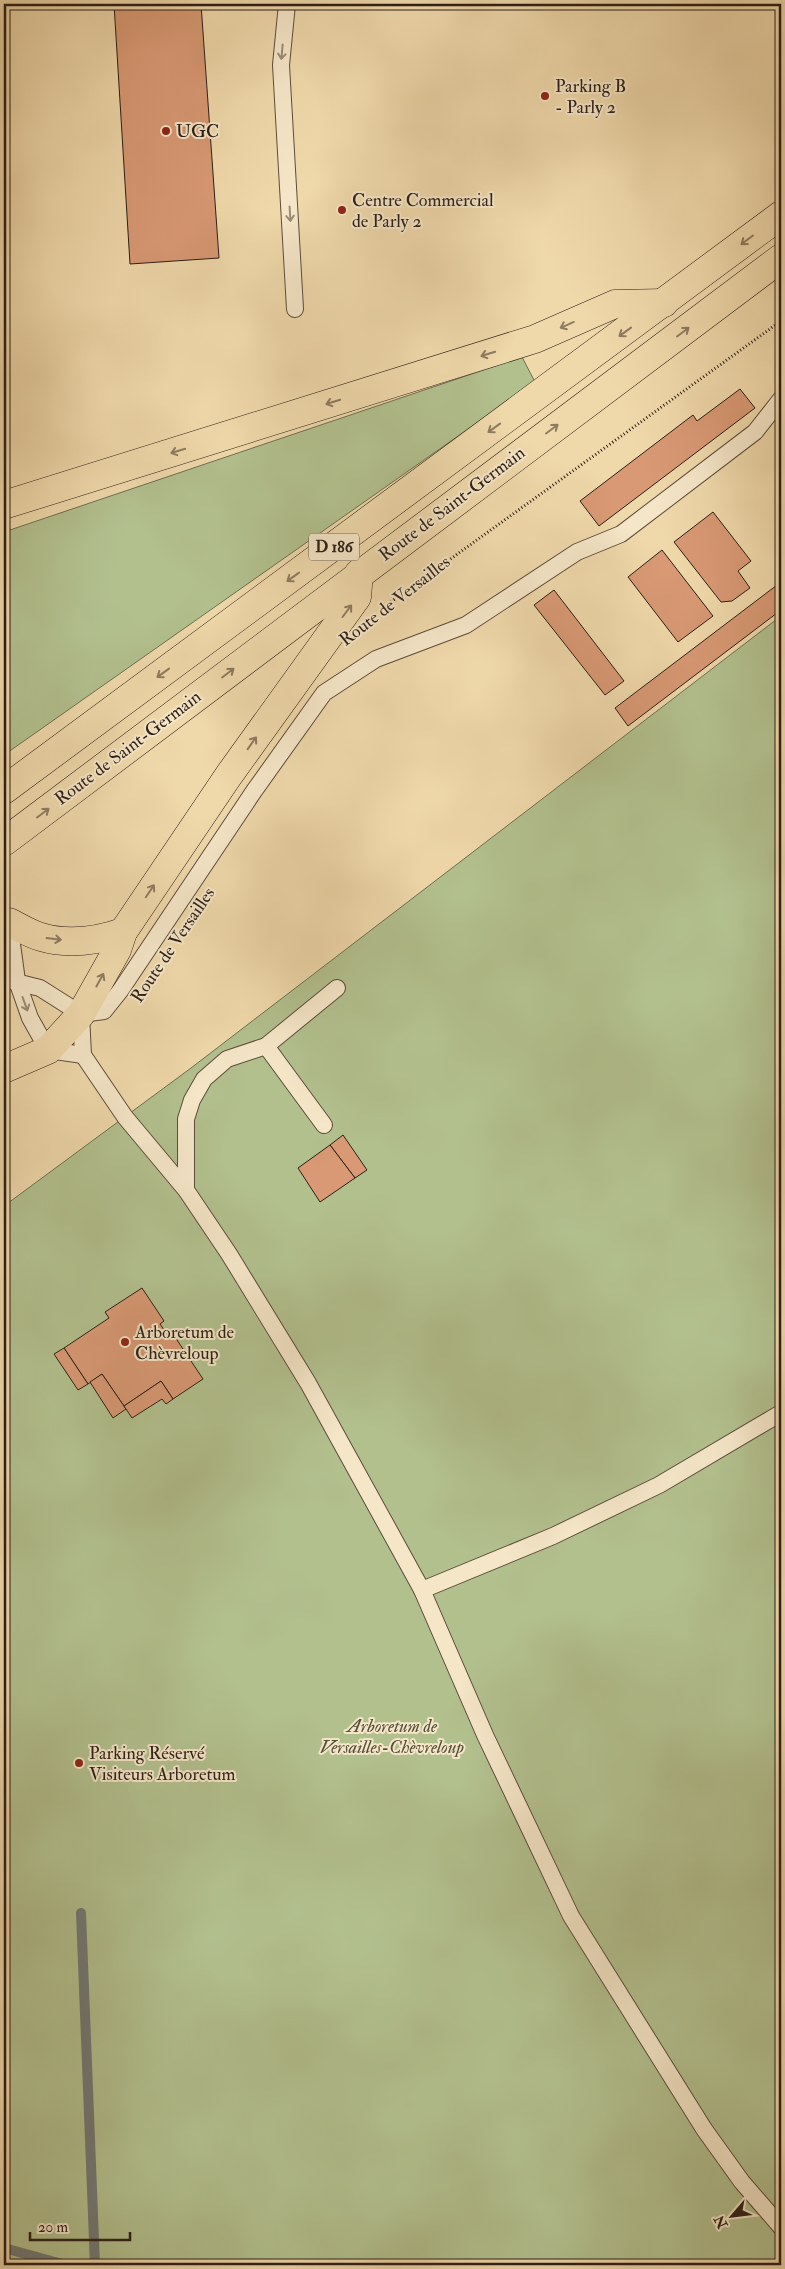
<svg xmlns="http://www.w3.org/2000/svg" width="785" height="2269" font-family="'IM FELL Double Pica',serif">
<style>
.green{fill:#b2c08e;stroke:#6f6f53}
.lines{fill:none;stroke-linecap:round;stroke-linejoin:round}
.stream{stroke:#727976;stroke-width:10}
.building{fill:#d89974;stroke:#2c1e18}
.lane-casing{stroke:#5d4c3c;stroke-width:18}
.primary-casing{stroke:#2c1e18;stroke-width:29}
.path{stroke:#2c1e18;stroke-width:3;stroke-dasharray:1 2.5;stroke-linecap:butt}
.lane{stroke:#f5e6c8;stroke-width:16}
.primary{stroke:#efd8aa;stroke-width:28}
.oneway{stroke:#9b8c79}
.oneway2{stroke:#8e7b61}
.poi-dot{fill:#8f2418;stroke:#f5e6c8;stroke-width:2}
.labels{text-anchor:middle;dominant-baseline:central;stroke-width:4;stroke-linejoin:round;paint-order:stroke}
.shield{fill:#f5e6c8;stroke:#685a4d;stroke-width:1}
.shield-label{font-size:16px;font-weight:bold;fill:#2c1e18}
.poi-label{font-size:18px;fill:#2c1e18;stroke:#f5e6c8;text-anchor:start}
.street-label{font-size:18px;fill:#2c1e18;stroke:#f5e6c8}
.park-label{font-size:18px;font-style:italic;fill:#544f3b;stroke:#f5e6c8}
</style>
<rect width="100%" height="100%" fill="#efd8aa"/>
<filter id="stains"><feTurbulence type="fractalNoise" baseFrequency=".004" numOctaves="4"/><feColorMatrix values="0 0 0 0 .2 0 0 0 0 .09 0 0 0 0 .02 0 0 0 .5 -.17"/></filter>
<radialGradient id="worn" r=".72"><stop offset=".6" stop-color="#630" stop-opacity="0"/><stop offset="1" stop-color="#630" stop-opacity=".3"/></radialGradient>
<g class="green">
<polygon points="522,357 535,382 4,755 4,532"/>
<polygon points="781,616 781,2265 4,2265 4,1206 191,1068"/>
</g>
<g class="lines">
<g class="stream">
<polyline points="81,1913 95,2265"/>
<polyline points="4,2248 66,2265"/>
</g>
</g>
<g class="building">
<polygon points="114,4 201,4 219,258 130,264"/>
<polygon points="740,389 755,408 599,526 580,501 693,415 697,421"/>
<polygon points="713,512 751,561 738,571 750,588 732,601 721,602 674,542"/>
<polygon points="662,550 713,616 678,642 628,577"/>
<polygon points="781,582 781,610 628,726 615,708"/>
<polygon points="554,590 624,681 605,695 534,605"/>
<polygon points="343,1135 367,1170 355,1178 330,1145"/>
<polygon points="330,1145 355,1178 320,1202 298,1168"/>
<polygon points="142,1288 164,1321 160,1324 169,1337 173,1334 203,1379 173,1399 161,1381 124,1406 102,1374 88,1384 64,1348 109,1318 105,1312"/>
<polygon points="64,1348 88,1384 78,1390 54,1354"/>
<polygon points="102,1374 126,1409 113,1418 90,1382"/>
<polygon points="161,1381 173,1399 166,1404 162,1399 132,1418 124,1406"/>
</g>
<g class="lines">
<g class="lane-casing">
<g id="lane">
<polyline points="287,4 281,65 295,309"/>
<polyline points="9,922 17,981 30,1018 48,1050 83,1055"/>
<polyline points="4,979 40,988 81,1014 83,1055 125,1117 186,1190 229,1254 308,1383 422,1590 485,1735 571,1916 704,2129 742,2182 781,2227"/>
<polyline points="81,1014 104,1011 120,991 254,791 324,693 376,659 466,625 577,552 621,534 755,432 781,399"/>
<polyline points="266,1046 324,1125"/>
<polyline points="186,1190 186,1119 192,1100 204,1079 227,1059 266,1046 337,988"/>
<polyline points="422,1590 553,1536 659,1485 781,1413"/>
</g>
</g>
<g class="primary-casing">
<g id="primary">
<polyline points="4,505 535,339 615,304 664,303"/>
<polyline points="4,790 781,215"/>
<polyline points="4,842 781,258"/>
<path d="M9 922C19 927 30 934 41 937 68 945 97 941 123 932"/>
<polyline points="4,1069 48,1050 81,1014 117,950 123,932 229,775 357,597 359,573"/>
</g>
</g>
<g class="path">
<polyline points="217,5 232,4"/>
<polyline points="388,604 781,321"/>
</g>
<use href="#lane" class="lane"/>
<use href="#primary" class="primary"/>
</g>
<defs><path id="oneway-shaft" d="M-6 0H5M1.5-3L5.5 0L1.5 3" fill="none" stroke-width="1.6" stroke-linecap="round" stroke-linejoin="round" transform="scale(1.25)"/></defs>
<g class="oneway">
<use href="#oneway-shaft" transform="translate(282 52) rotate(95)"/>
<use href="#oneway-shaft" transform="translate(290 214) rotate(87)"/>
<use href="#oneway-shaft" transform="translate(25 1004) rotate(70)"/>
</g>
<g class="oneway2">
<use href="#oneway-shaft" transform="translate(747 240) rotate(143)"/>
<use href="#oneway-shaft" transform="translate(567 325) rotate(156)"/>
<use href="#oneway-shaft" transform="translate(625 332) rotate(144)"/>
<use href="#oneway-shaft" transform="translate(683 332) rotate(-37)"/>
<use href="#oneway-shaft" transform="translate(488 354) rotate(163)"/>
<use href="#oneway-shaft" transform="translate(333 402) rotate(163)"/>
<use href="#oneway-shaft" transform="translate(494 428) rotate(144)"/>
<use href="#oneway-shaft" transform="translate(552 429) rotate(-37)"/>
<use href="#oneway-shaft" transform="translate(178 451) rotate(163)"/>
<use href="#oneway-shaft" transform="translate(293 577) rotate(144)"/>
<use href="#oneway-shaft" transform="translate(347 611) rotate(-53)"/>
<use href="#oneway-shaft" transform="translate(163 673) rotate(144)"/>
<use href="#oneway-shaft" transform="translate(228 673) rotate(-37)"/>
<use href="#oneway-shaft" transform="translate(252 743) rotate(-55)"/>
<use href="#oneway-shaft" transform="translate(43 813) rotate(-37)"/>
<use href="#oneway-shaft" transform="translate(150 891) rotate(-56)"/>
<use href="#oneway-shaft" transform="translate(54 939) rotate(7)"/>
<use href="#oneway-shaft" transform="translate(100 980) rotate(-61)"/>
</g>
<g class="poi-dot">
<circle cx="545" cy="96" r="5"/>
<circle cx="166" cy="131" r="5"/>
<circle cx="342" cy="210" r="5"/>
<circle cx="125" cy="1342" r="5"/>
<circle cx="79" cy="1763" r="5"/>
</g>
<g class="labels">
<rect class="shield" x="309" y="533.5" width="50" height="27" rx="4"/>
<g class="shield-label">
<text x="334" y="547">D 186</text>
</g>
<g class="poi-label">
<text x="555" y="86">Parking B<tspan x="555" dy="21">- Parly 2</tspan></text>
<text x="176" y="131">UGC</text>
<text x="352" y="200">Centre Commercial<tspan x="352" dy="21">de Parly 2</tspan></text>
<text x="135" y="1332">Arboretum de<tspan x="135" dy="21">Chèvreloup</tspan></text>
<text x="89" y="1753">Parking Réservé<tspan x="89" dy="21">Visiteurs Arboretum</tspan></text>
</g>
<g class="street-label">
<text transform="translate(452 504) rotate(-37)">Route de Saint-Germain</text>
<text transform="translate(395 601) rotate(-38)">Route de Versailles</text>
<text transform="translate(128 748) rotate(-37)">Route de Saint-Germain</text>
<text transform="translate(173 945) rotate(-56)">Route de Versailles</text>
</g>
<g class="park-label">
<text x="392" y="1726">Arboretum de<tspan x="392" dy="21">Versailles-Chèvreloup</tspan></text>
</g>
</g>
<rect width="785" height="2269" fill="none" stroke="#efd8aa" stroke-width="20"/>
<rect x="5" y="5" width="775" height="2259" fill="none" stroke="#2c1e18" stroke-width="2.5"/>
<rect x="10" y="10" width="765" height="2249" fill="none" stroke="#2c1e18"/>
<g transform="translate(732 2216) rotate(242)" stroke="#f5e6c8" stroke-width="4" paint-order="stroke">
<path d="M0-4L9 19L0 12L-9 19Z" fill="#2c1e18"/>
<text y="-8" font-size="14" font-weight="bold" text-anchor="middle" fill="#2c1e18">N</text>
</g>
<path d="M30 2232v8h100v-8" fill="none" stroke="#2c1e18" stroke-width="2.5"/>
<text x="38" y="2232" font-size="15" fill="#2c1e18" stroke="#f5e6c8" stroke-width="4" paint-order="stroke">20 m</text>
<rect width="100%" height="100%" filter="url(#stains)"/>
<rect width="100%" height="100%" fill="url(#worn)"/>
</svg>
